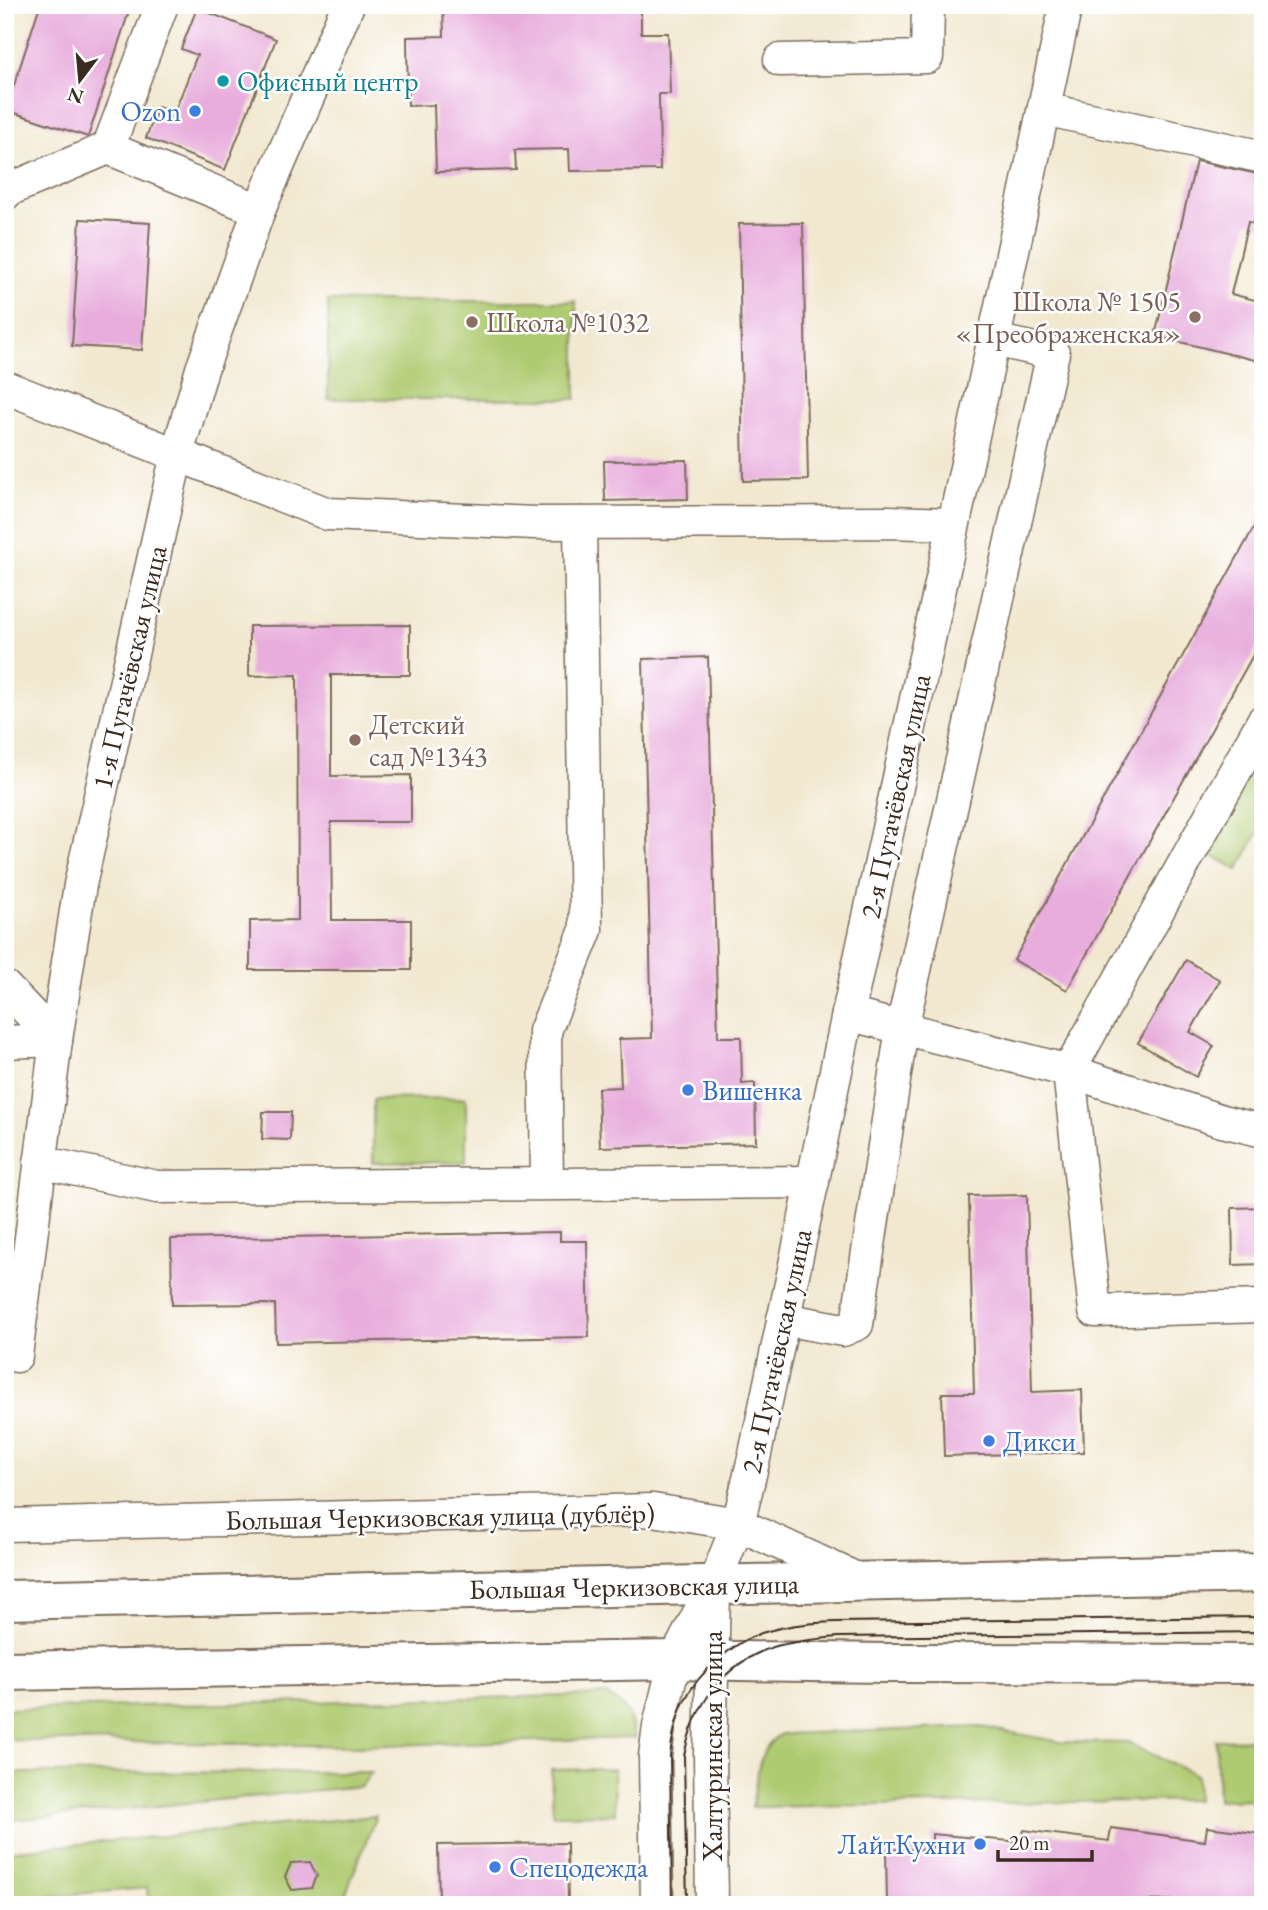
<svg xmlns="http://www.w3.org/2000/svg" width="1268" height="1910" font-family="'EB Garamond',serif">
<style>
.green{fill:#afcb71;stroke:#757a48;stroke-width:2}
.building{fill:#e8addd}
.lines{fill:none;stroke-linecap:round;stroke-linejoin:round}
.minor-casing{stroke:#7b6c5c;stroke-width:35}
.major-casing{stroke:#7b6c5c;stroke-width:42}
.minor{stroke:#fff;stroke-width:32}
.major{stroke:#fff;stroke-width:38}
.tram{stroke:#3b2a1e;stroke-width:2}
.culture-dot{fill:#0f9aa8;stroke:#fff;stroke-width:2.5}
.shop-dot{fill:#3f7fe0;stroke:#fff;stroke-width:2.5}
.education-dot{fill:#8d6e63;stroke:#fff;stroke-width:2.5}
.labels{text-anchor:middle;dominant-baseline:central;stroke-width:5;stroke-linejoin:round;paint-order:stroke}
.culture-label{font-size:28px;fill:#0d838f;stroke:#fff;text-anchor:start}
.shop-label{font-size:28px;fill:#366cbe;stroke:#fff;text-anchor:start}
.education-label{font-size:28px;fill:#785e54;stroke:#fff;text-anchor:start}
.street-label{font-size:28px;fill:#3b2a1e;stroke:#fff}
</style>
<rect width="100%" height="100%" fill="#fff"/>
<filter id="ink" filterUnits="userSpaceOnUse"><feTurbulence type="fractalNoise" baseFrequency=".0143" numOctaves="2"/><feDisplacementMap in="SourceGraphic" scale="14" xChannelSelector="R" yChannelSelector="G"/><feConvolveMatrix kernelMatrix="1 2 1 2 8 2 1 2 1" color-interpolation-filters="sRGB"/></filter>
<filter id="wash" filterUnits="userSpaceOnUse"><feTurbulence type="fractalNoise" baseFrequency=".00686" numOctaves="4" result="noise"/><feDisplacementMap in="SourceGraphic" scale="28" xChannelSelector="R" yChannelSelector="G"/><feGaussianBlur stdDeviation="1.57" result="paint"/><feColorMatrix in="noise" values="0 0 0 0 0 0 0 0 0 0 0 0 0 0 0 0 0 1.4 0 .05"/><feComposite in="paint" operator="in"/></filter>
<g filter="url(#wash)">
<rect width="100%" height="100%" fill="#f2e8d0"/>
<g class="green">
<rect x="328" y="301" width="248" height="98"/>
<polygon points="1263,739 1263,824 1238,870 1202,850"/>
<polygon points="466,1098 466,1162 373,1163 373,1099"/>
<path d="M607 1695C628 1708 630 1714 635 1738L357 1746 5 1740V1709Z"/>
<path d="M981 1727 1061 1742 1128 1743 1196 1775 1197 1800 752 1807C757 1782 756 1747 781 1734Z"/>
<polygon points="1263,1739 1263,1799 1218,1800 1216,1740"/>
<polygon points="614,1769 615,1814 553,1815 551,1770"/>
<polygon points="372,1772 361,1786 5,1821 5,1773"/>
<polygon points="376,1816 341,1905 149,1905 147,1888 5,1900 5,1851"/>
</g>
<g id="blocks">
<g class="building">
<polygon points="40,5 131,5 88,137 6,110"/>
<polygon points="443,5 641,5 641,33 668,33 670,94 659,94 660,170 570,171 569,149 515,150 516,170 436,172 434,105 408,106 407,37 444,36"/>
<polygon points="197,8 276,39 225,170 146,138 158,107 174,113 197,55 181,49"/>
<polygon points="1196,161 1263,175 1263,226 1248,222 1231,294 1263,302 1263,362 1155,336"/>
<polygon points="80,219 150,223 142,350 72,346"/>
<polygon points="803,223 808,480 743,481 739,224"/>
<polygon points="687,460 688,499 605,501 604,461"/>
<polygon points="1263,511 1263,637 1067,990 1014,960"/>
<polygon points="410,625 410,675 331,675 331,776 411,775 411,822 331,822 332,920 411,920 411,970 250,970 250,921 298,920 297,675 249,676 249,626"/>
<polygon points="708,657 718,1037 741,1037 742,1084 755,1083 756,1143 600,1147 598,1088 621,1087 619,1039 652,1038 643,659"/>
<polygon points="1186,960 1220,980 1190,1032 1214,1046 1196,1077 1138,1043"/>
<polygon points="263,1112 291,1112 290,1140 262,1139"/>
<polygon points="1027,1195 1032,1392 1082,1390 1084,1452 944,1456 942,1393 974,1393 969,1196"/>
<polygon points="1263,1207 1263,1264 1233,1265 1232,1208"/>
<polygon points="560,1232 560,1241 587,1241 589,1337 276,1343 275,1304 172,1305 171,1239"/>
<polygon points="1207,1827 1263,1834 1263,1899 887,1905 886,1850 932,1849 932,1834 1021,1842 1024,1830 1109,1841 1111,1828 1205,1841"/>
<polygon points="567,1843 568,1905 439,1905 438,1845"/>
<polygon points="310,1862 317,1876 312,1888 292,1890 285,1877 291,1863"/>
</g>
</g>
</g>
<g filter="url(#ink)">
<use href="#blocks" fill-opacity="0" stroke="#7b6c5c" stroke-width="2"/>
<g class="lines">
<g class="minor-casing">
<g id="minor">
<polyline points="162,5 108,148 259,210"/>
<polyline points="780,60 927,57 928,5"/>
<polyline points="1044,109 1263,157"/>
<polyline points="5,194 6,191 108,148"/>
<polyline points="5,387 328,514 535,523 888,522 953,524"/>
<polyline points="1263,721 1069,1071 1095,1311 1263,1306"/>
<polyline points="5,987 56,1040"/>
<polyline points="848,1014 1069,1071 1222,1121 1263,1131"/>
<polyline points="5,1042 56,1040"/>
<polyline points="40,1162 157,1187 813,1182"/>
<polyline points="547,1183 545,1031 586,930 580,523"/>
<polyline points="783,1319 843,1330 857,1324 902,1028 1053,353 994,340"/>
<polyline points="16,1356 56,1040 80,885 177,454 202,369 259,210 348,5"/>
<polyline points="5,1525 653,1510 738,1524 861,1581"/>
<polyline points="657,1905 655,1756 659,1726 675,1660 714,1584 738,1524 755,1454 848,1014 1066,5"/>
<polyline points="712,1905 710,1755 714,1593"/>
</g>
</g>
<g class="major-casing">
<g id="major">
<polyline points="5,1600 1263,1573"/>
<polyline points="5,1671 675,1660 886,1663 1263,1664"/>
</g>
</g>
<use href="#minor" class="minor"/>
<use href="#major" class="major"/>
<g class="tram">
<path d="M672 1905 670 1756C675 1713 686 1686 720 1658 736 1644 751 1635 772 1630 793 1624 815 1623 836 1622L1263 1617"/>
<path d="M687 1905 684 1756C694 1705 723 1664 773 1647 794 1641 816 1639 838 1637L1263 1632"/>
</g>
</g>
</g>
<circle class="culture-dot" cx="223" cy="81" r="7"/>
<g class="shop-dot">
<circle cx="195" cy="111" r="7"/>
<circle cx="688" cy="1090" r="7"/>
<circle cx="989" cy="1441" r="7"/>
<circle cx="980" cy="1844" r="7"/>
<circle cx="495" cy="1867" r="7"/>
</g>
<g class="education-dot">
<circle cx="1195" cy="317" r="7"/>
<circle cx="472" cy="322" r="7"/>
<circle cx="355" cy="740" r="7"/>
</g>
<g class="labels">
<g class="culture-label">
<text x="237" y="81">Офисный центр</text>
</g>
<g class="shop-label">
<text x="181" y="111" text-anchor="end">Ozon</text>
<text x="702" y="1090">Вишенка</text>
<text x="1003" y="1441">Дикси</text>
<text x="966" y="1844" text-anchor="end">ЛайтКухни</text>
<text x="509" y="1867">Спецодежда</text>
</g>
<g class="education-label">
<text x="1181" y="301" text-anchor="end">Школа № 1505<tspan x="1181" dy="32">«Преображенская»</tspan></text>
<text x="486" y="322">Школа №1032</text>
<text x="369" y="724">Детский<tspan x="369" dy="32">сад №1343</tspan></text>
</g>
<g class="street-label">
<text transform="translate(129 667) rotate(-77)">1-я Пугачёвская улица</text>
<text transform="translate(895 796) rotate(-78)">2-я Пугачёвская улица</text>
<text transform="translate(776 1351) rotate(-78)">2-я Пугачёвская улица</text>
<text transform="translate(440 1516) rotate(-1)">Большая Черкизовская улица (дублёр)</text>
<text transform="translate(634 1586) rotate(-1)">Большая Черкизовская улица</text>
<text transform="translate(712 1746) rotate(-90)">Халтуринская улица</text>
</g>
</g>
<rect width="1268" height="1910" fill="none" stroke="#fff" stroke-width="28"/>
<g transform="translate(80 80) rotate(196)" stroke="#ffffff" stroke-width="5" paint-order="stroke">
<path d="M0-5L12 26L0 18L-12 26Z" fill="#3b2a1e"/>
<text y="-10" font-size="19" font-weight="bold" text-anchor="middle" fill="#3b2a1e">N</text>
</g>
<path d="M998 1850v10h94v-10" fill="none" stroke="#3b2a1e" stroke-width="3.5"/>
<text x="1009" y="1850" font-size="21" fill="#3b2a1e" stroke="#ffffff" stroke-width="5" paint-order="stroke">20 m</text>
</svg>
